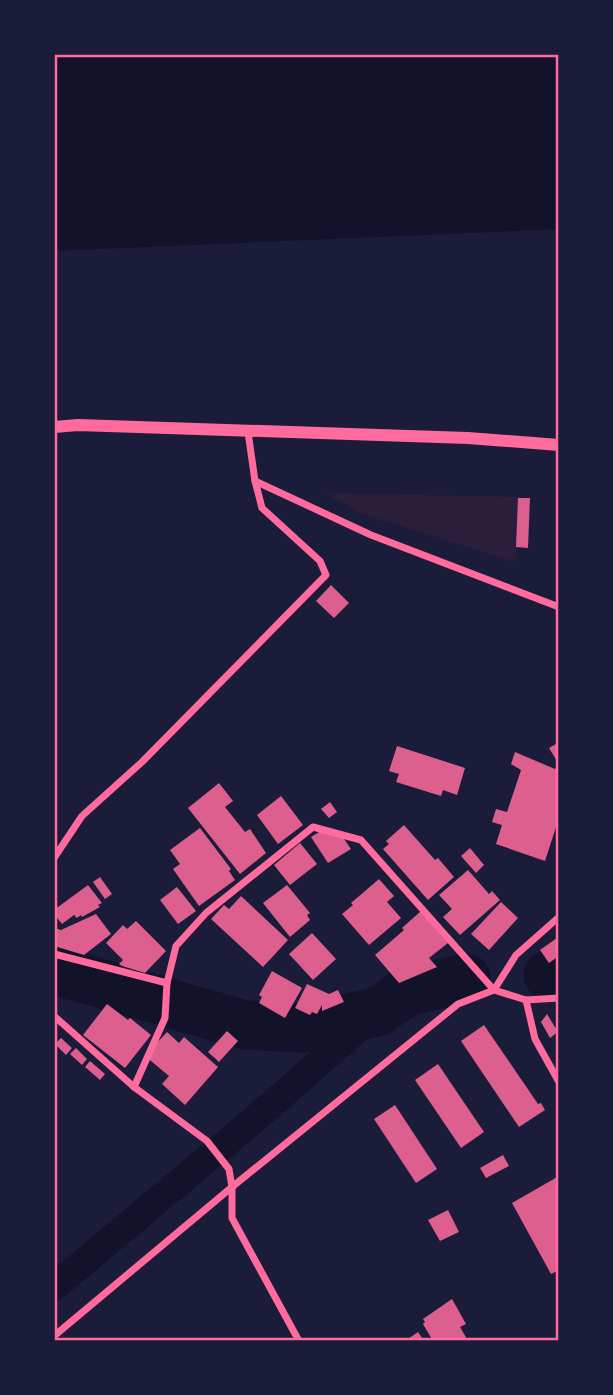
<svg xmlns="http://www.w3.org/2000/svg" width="613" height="1395" font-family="Lora,serif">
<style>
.green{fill:#2a1e3b}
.water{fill:#12122b}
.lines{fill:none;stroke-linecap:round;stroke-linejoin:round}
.canal{stroke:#12122b;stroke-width:28}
.river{stroke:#12122b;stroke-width:49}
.building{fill:#dd5f8e}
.minor{stroke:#ff6b9d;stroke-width:7}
.tertiary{stroke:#ff6b9d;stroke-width:12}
.neatline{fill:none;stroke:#ff6b9d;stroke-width:2.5}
</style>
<rect width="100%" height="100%" fill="#1b1b3a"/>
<polygon class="green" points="326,493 520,497 516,562 359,513"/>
<polygon class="water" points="54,54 559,54 559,229 54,251"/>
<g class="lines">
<polyline class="canal" points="54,1287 256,1118 377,1012"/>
<g class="river">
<polyline points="54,970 245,1025 303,1028 377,1012 406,992 466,978"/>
<polyline points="548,975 559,974"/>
</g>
</g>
<g class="building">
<polygon points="518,498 530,498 528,548 516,547"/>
<polygon points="331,585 349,603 334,618 316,601"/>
<polygon points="556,744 559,748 557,761 549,748"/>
<polygon points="397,746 465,768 457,795 443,790 441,796 396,782 399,774 389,771"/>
<polygon points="515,752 555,769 559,763 559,818 545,861 496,844 502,825 492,822 496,809 507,812 521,770 511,764"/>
<polygon points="219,783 233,801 225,807 245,832 250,829 266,853 240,874 188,808"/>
<polygon points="281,796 303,825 278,844 257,815"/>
<polygon points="330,802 337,812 329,818 321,809"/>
<polygon points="404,825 435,860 438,858 454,877 428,900 383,849 389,844 386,841"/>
<polygon points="200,828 231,869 229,871 235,880 199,906 173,869 180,864 170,850"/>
<polygon points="324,829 340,833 351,849 328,863 311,837"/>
<polygon points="300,843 317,864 290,885 274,865"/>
<polygon points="470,848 484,865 476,873 461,856"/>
<polygon points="468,870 489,894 492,891 500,900 460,935 443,917 452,909 439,895"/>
<polygon points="100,877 112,894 105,899 93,882"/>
<polygon points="379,879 394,896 387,902 401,918 369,945 342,914 353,905 351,903"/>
<polygon points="88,885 102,903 98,905 100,907 82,917 81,915 77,918 74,915 62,924 54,914 54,910"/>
<polygon points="287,885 310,913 307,915 310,920 290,937 263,903"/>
<polygon points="177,887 196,911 178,924 160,900"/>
<polygon points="241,896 288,940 263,967 211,919 224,905 229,909"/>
<polygon points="501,902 518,918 489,950 471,934"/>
<polygon points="421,911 448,943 429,958 437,967 399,983 375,955 404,930 402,928"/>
<polygon points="96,914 111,934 84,955 54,946 54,928 61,930"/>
<polygon points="136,921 166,951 145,973 122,966 119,964 123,960 106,943 123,925 127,929"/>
<polygon points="312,933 336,959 313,980 289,954"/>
<polygon points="559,933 559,956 549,963 540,950 557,938 556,935"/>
<polygon points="272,971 302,988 285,1018 259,1003 262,997 259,995"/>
<polygon points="307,984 329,994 338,990 344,1002 322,1011 322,1005 317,1014 312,1012 310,1015 295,1008"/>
<polygon points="107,1004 128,1020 130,1018 151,1035 125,1068 83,1035"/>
<polygon points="547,1014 558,1032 550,1038 541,1022"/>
<polygon points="484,1025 538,1104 541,1103 545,1110 519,1127 461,1041"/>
<polygon points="227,1031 238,1041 219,1062 208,1052"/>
<polygon points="167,1032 179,1043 184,1037 218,1067 185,1105 162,1084 169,1076 145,1056"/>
<polygon points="61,1038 72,1048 66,1055 55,1044"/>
<polygon points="76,1048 87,1059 82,1065 70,1054"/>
<polygon points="90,1061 105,1074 100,1080 85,1067"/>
<polygon points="438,1064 484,1132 461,1148 415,1080"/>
<polygon points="395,1105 437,1169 416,1183 374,1119"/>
<polygon points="503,1155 509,1166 486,1178 480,1168"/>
<polygon points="559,1176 559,1270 551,1274 512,1203"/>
<polygon points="448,1210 459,1232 440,1241 428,1220"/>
<polygon points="452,1299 466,1324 460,1327 467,1339 433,1341 423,1324 425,1322 423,1319"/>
<polygon points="418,1332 424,1341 405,1341"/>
</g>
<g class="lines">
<g class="minor">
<polyline points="248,432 255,481 371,535 559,607"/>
<polyline points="54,858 82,816 142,762 326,575 320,561 262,508 255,481"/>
<polyline points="54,954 167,983"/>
<polyline points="526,1000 535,1039 559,1082"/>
<polyline points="54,1016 134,1087 207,1141 229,1169 232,1187 232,1218 299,1341"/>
<polyline points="134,1087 165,1018 167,983 176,946 206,913 313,827 361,840 494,990 526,1000 559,998"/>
<polyline points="54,1336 232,1187 458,1004 494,990 516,955 559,917"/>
</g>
<polyline class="tertiary" points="54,427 78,425 468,438 559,445"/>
</g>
<rect width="613" height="1395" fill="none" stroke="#1b1b3a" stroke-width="112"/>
<rect x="56" y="56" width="501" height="1283" class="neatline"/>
</svg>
